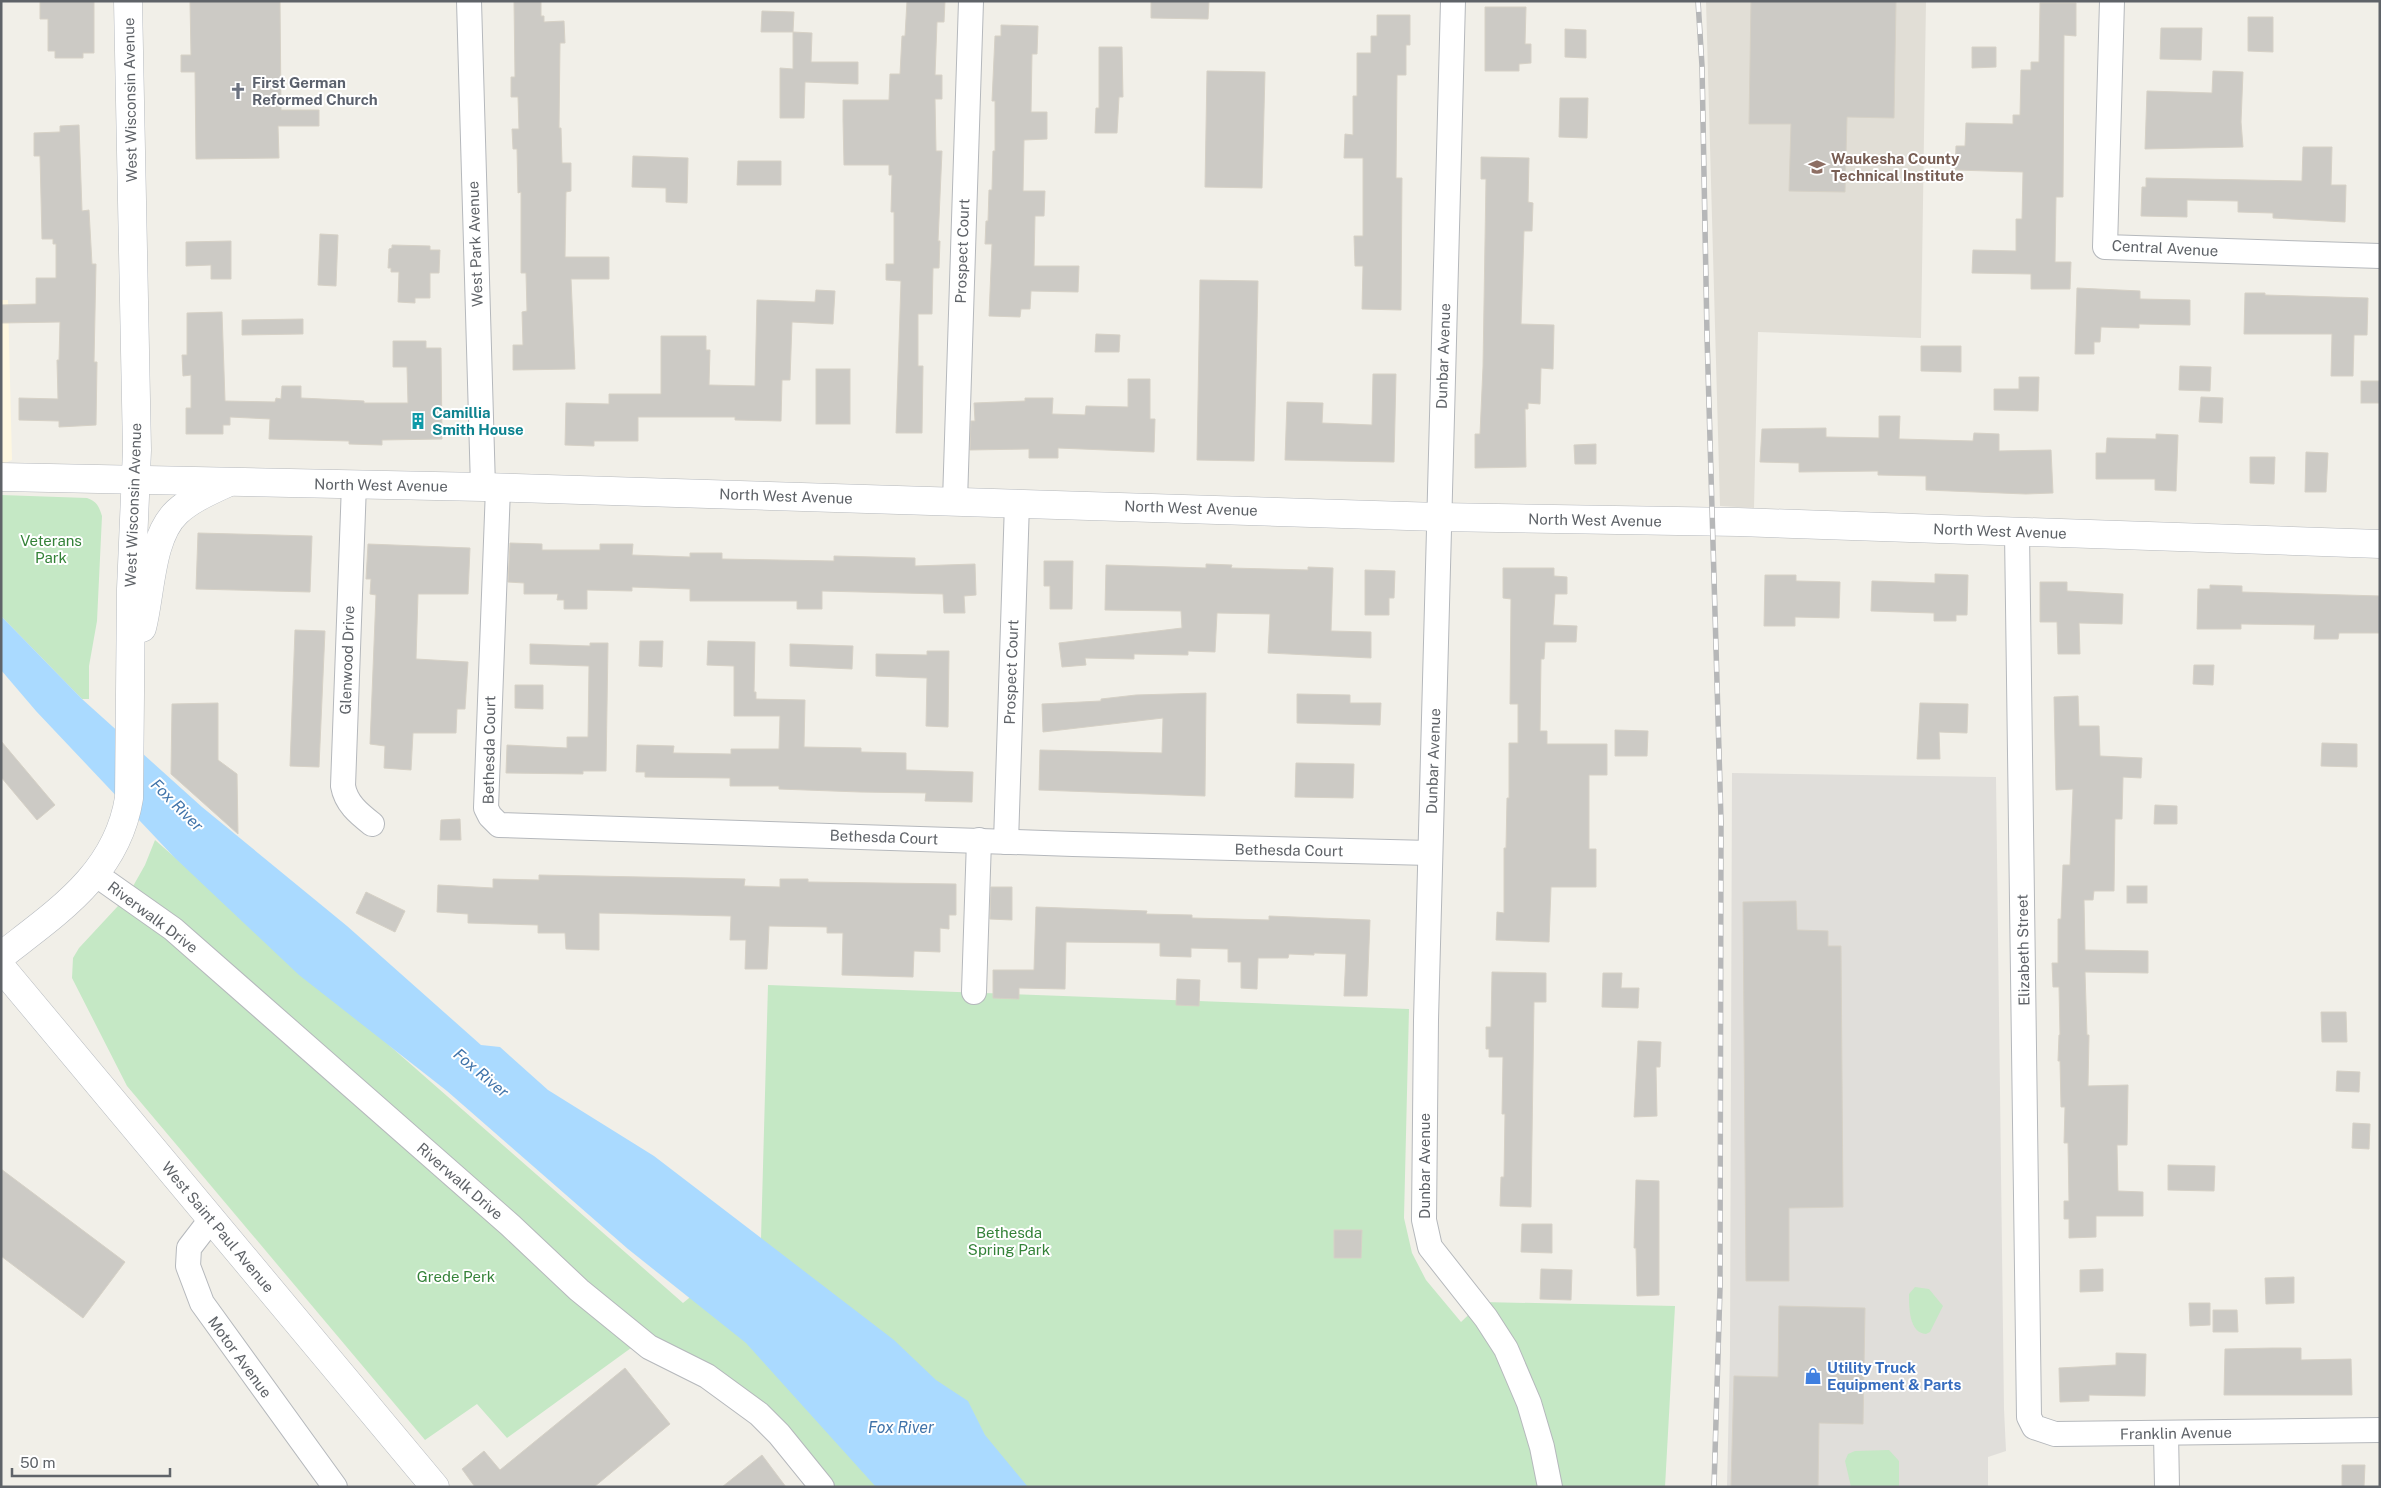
<svg xmlns="http://www.w3.org/2000/svg" width="2381" height="1488" font-family="'Public Sans',sans-serif">
<style>
.commercial{fill:#fef7e0}
.industrial{fill:#e0deda}
.education{fill:#e1ded6}
.green{fill:#c5e8c5}
.water{fill:#aadaff}
.building{fill:#cccac5;stroke:#d6d1c6}
.lines{fill:none;stroke-linecap:round;stroke-linejoin:round}
.minor-casing{stroke:#b5b8bc;stroke-width:26}
.tertiary-casing{stroke:#b5b8bc;stroke-width:29}
.secondary-casing{stroke:#b6babf;stroke-width:29}
.minor{stroke:#fff;stroke-width:24}
.tertiary{stroke:#fff;stroke-width:28}
.secondary{stroke:#fff;stroke-width:28}
.rail-casing{stroke:#b6b7b8;stroke-width:5.5}
.rail{stroke:#fff;stroke-width:4;stroke-dasharray:11;stroke-linecap:butt}
.labels{text-anchor:middle;dominant-baseline:central;stroke-width:4;stroke-linejoin:round;paint-order:stroke}
.worship-label{font-size:15px;font-weight:bold;fill:#5b616d;stroke:#fff;text-anchor:start}
.street-label{font-size:15px;fill:#5f6368;stroke:#fff}
.education-label{font-size:15px;font-weight:bold;fill:#785e54;stroke:#fff;text-anchor:start}
.culture-label{font-size:15px;font-weight:bold;fill:#0d838f;stroke:#fff;text-anchor:start}
.park-label{font-size:15px;fill:#348238;stroke:#fff}
.shop-label{font-size:15px;font-weight:bold;fill:#366cbe;stroke:#fff;text-anchor:start}
.water-label{font-size:16px;font-style:italic;fill:#4174aa;stroke:#fff}
</style>
<rect width="100%" height="100%" fill="#f1efe8"/>
<polygon class="commercial" points="1,300 8,300 12,460 1,465"/>
<polygon class="industrial" points="1732,773 1996,777 2004,1409 2006,1451 1988,1457 1988,1487 1727,1487 1730,1353"/>
<polygon class="education" points="1706,1 1926,1 1921,338 1758,332 1754,508 1720,506"/>
<g class="green">
<path d="M1 495 87 498C96 501 99 506 102 516L97 621 89 666V699H82L1 616Z"/>
<polygon points="155,840 683,1303 761,1239 768,985 1409,1009 1404,1218 1412,1253 1426,1280 1461,1322 1482,1302 1675,1306 1665,1487 834,1487 804,1452 644,1335 631,1348 507,1438 477,1404 425,1440 127,1086 72,978 73,958 79,948 118,906 132,888 145,865"/>
<path d="M1915 1287 1929 1289 1943 1306 1930 1332 1926 1334C1909 1333 1909 1308 1909 1294Z"/>
<polygon points="1889,1450 1899,1461 1899,1487 1851,1487 1845,1461 1848,1454 1855,1451"/>
</g>
<polygon class="water" points="1,616 82,699 202,807 347,926 481,1045 500,1047 548,1090 654,1156 894,1340 936,1380 968,1401 985,1435 1028,1487 876,1487 746,1343 628,1249 447,1091 299,975 174,857 36,711 1,670"/>
<g class="building">
<polygon points="40,1 94,1 94,53 83,53 83,58 55,58 55,51 48,51 48,19 40,19"/>
<polygon points="190,1 280,1 281,110 319,110 319,126 278,126 279,158 196,159 195,72 181,72 181,55 191,55"/>
<polygon points="514,1 541,1 541,16 544,16 544,22 564,21 565,43 560,43 559,128 561,128 562,163 571,163 571,191 566,192 565,257 609,257 609,279 571,279 575,369 513,370 513,345 523,345 522,312 527,311 526,273 521,273 521,192 518,193 517,149 513,149 512,129 519,129 518,97 511,97 511,77 515,77"/>
<polygon points="907,1 945,1 944,22 937,22 935,75 942,75 942,99 935,99 936,151 942,151 938,241 940,241 939,268 933,268 932,314 918,314 918,366 923,366 922,433 896,433 901,281 886,280 886,264 894,264 894,212 891,212 892,175 889,175 889,165 844,165 843,119 843,100 889,100 890,74 900,74 902,36 905,36"/>
<polygon points="1151,1 1209,1 1208,19 1151,18"/>
<polygon points="1751,1 1896,1 1894,118 1847,117 1845,192 1789,191 1791,124 1749,124"/>
<polygon points="2040,3 2076,3 2076,36 2064,35 2063,197 2056,197 2055,262 2071,262 2070,289 2031,289 2031,274 1972,273 1973,250 2016,251 2016,219 2022,219 2023,172 1955,170 1956,146 1965,146 1966,123 2013,124 2013,115 2020,115 2021,70 2031,70 2031,62 2039,62"/>
<polygon points="1485,7 1526,7 1525,44 1531,44 1531,63 1519,64 1519,71 1485,71"/>
<polygon points="762,11 794,12 793,32 761,32"/>
<polygon points="1377,15 1410,15 1410,45 1406,45 1406,75 1397,75 1396,178 1402,178 1401,310 1362,309 1363,266 1355,266 1354,236 1363,236 1363,158 1344,158 1345,134 1353,135 1353,96 1357,96 1357,53 1371,53 1371,36 1377,36"/>
<polygon points="2248,17 2273,17 2273,52 2248,51"/>
<polygon points="1001,25 1038,26 1037,54 1032,54 1031,112 1047,112 1047,139 1024,140 1023,191 1045,191 1044,216 1035,216 1034,266 1079,266 1078,292 1031,291 1030,309 1021,309 1020,317 989,316 992,244 985,244 986,221 988,221 989,190 992,190 993,151 995,151 995,101 992,101 995,36 1001,36"/>
<polygon points="2161,28 2202,28 2201,60 2160,59"/>
<polygon points="1565,29 1586,30 1586,58 1565,57"/>
<polygon points="793,32 812,33 811,62 858,62 858,84 805,82 804,118 780,118 780,68 793,69"/>
<polygon points="1099,47 1122,47 1123,97 1119,97 1117,133 1095,133 1096,108 1099,108"/>
<polygon points="1972,47 1996,47 1996,67 1972,68"/>
<polygon points="1207,71 1265,72 1262,188 1205,187"/>
<polygon points="2213,71 2243,72 2241,122 2243,147 2145,149 2147,91 2212,93"/>
<polygon points="1560,98 1588,98 1587,138 1559,137"/>
<polygon points="79,125 82,211 89,210 92,264 96,264 94,362 97,362 96,425 59,427 59,421 19,420 19,398 58,399 57,360 59,360 60,322 1,323 1,305 36,304 36,278 56,278 56,244 53,244 53,239 42,239 40,156 34,156 34,133 60,132 60,126"/>
<polygon points="2303,147 2332,147 2331,185 2346,185 2345,222 2273,218 2273,213 2238,212 2238,201 2187,200 2187,217 2141,216 2142,187 2146,187 2146,178 2302,181"/>
<polygon points="633,156 688,158 687,203 666,202 666,188 632,187"/>
<polygon points="1481,157 1529,158 1528,202 1533,203 1532,231 1524,231 1521,324 1554,325 1553,369 1541,368 1540,404 1528,403 1528,409 1525,409 1526,467 1475,468 1475,434 1480,434 1483,367 1486,179 1481,179"/>
<polygon points="738,161 781,161 781,185 737,185"/>
<polygon points="320,234 338,235 336,286 318,285"/>
<polygon points="231,241 231,279 211,279 211,265 186,266 186,242"/>
<polygon points="392,245 430,246 430,250 440,250 439,273 430,273 430,298 415,298 415,303 398,302 399,272 391,272 391,268 388,268 389,249 392,248"/>
<polygon points="1200,280 1258,281 1254,461 1197,460"/>
<polygon points="2077,288 2140,291 2140,299 2190,300 2190,325 2139,324 2139,328 2101,327 2100,342 2094,342 2094,354 2075,354"/>
<polygon points="816,290 835,291 833,324 792,322 790,380 782,380 781,421 735,420 735,417 638,417 638,441 594,441 594,446 565,445 566,403 609,404 609,394 661,394 661,336 706,336 706,350 710,350 709,385 755,386 757,300 815,302"/>
<polygon points="2245,293 2265,293 2265,295 2368,298 2367,335 2354,335 2353,376 2331,376 2332,334 2244,334"/>
<polygon points="222,312 225,401 275,402 276,398 281,399 282,386 301,386 301,398 364,401 364,403 408,403 407,367 393,367 393,341 426,341 426,348 441,348 442,439 382,440 382,445 349,444 349,441 269,439 270,419 230,417 230,425 223,425 223,434 186,434 186,408 191,408 191,375 183,376 182,355 187,355 187,313"/>
<polygon points="303,319 303,334 242,335 242,320"/>
<polygon points="1096,334 1120,335 1119,352 1095,352"/>
<polygon points="1921,346 1961,346 1961,372 1921,371"/>
<polygon points="2180,366 2211,367 2210,391 2179,390"/>
<rect x="816" y="369" width="34" height="55"/>
<polygon points="1373,374 1396,374 1394,462 1285,460 1287,402 1323,403 1322,423 1372,425"/>
<polygon points="2019,377 2039,377 2038,411 1994,410 1994,389 2019,389"/>
<polygon points="1128,379 1150,379 1150,419 1155,419 1154,452 1058,448 1058,458 1029,458 1029,449 970,450 971,421 975,421 974,403 1025,401 1025,398 1053,398 1052,414 1085,415 1086,406 1128,407"/>
<rect x="2361" y="381" width="19" height="22"/>
<polygon points="2201,397 2223,398 2222,423 2199,422"/>
<polygon points="1879,416 1900,416 1899,439 1973,441 1974,433 1999,434 1999,451 2051,450 2053,493 2026,494 1926,490 1926,476 1878,475 1878,471 1799,472 1799,463 1760,462 1762,429 1826,428 1826,437 1879,438"/>
<polygon points="2156,434 2178,435 2176,491 2155,490 2155,479 2096,479 2096,453 2106,453 2107,438 2156,439"/>
<polygon points="1596,444 1596,464 1575,464 1574,445"/>
<polygon points="2306,452 2328,453 2326,492 2305,492"/>
<polygon points="2250,457 2275,457 2274,484 2250,483"/>
<polygon points="198,533 312,536 310,592 196,589"/>
<polygon points="510,543 542,544 542,550 600,550 600,544 633,544 632,555 690,557 690,553 722,553 722,559 834,561 834,556 915,558 915,566 975,564 976,595 964,596 965,613 944,613 943,594 822,591 822,609 797,609 797,601 690,601 690,589 632,587 632,591 587,590 587,609 564,609 564,600 557,600 558,594 524,594 524,583 508,582"/>
<polygon points="368,544 470,548 468,594 418,594 416,659 468,662 465,709 457,709 456,733 413,733 411,770 384,768 385,746 370,744 376,595 370,594 371,579 366,579"/>
<polygon points="1044,561 1073,561 1072,609 1050,609 1050,586 1044,586"/>
<polygon points="1206,564 1232,565 1231,568 1308,570 1308,567 1333,568 1331,631 1371,632 1371,658 1268,653 1270,614 1217,613 1215,652 1188,651 1188,655 1134,654 1134,659 1085,658 1086,665 1062,667 1059,643 1182,628 1181,611 1105,610 1106,565 1206,568"/>
<polygon points="1503,568 1554,568 1554,576 1567,577 1567,594 1555,594 1553,625 1577,626 1576,642 1545,642 1544,659 1541,659 1540,731 1547,731 1547,744 1607,744 1607,775 1589,775 1589,849 1596,849 1596,887 1551,887 1549,942 1496,940 1497,912 1504,913 1504,848 1506,848 1507,798 1509,798 1509,743 1518,743 1518,704 1510,704 1511,599 1503,598"/>
<polygon points="1365,570 1395,571 1394,598 1389,598 1389,615 1365,615"/>
<polygon points="1935,574 1968,575 1967,615 1956,615 1956,621 1934,621 1934,613 1871,611 1872,581 1935,583"/>
<polygon points="1765,575 1796,575 1796,581 1840,582 1839,618 1795,617 1795,626 1764,626"/>
<polygon points="2040,582 2067,582 2067,591 2123,594 2122,624 2079,623 2080,654 2058,654 2057,622 2040,622"/>
<polygon points="2210,585 2242,586 2242,592 2380,596 2380,633 2339,633 2338,639 2314,639 2315,625 2241,624 2241,629 2197,629 2198,589 2210,589"/>
<polygon points="295,630 325,631 319,767 290,766"/>
<polygon points="640,641 663,641 662,667 639,666"/>
<polygon points="708,641 755,642 754,692 756,692 756,699 805,700 804,747 861,748 861,752 906,753 906,770 973,772 972,802 925,801 926,793 860,792 779,789 779,786 730,786 730,778 645,777 645,772 636,772 637,745 674,746 673,753 731,754 731,749 779,749 780,716 734,716 734,666 707,665"/>
<polygon points="590,643 608,643 606,771 583,771 583,774 506,773 507,745 567,748 567,737 588,737 589,666 530,664 530,644 590,646"/>
<polygon points="790,644 853,646 852,669 790,666"/>
<polygon points="927,651 949,651 948,727 926,726 927,678 876,676 876,654 927,655"/>
<polygon points="2194,665 2214,665 2213,685 2193,684"/>
<polygon points="515,685 543,685 543,709 515,708"/>
<polygon points="1206,693 1205,796 1039,790 1040,750 1162,753 1163,718 1043,732 1042,704 1101,701 1101,699 1136,695"/>
<polygon points="1297,694 1350,695 1350,703 1381,703 1380,725 1297,723"/>
<polygon points="2078,696 2079,726 2099,726 2100,756 2142,758 2141,778 2123,777 2122,819 2115,819 2114,891 2094,891 2093,900 2084,900 2085,950 2148,951 2148,973 2085,972 2087,1035 2089,1035 2088,1086 2128,1085 2127,1145 2117,1145 2118,1191 2143,1192 2143,1216 2096,1216 2096,1237 2069,1238 2069,1219 2064,1219 2064,1201 2069,1201 2068,1143 2064,1143 2065,1107 2061,1107 2060,1061 2058,1061 2059,1035 2060,1035 2059,987 2053,987 2052,963 2058,963 2058,919 2061,919 2063,865 2070,865 2073,789 2056,790 2054,697"/>
<polygon points="218,703 218,760 237,774 238,834 171,774 172,704"/>
<polygon points="1920,703 1968,704 1967,733 1939,732 1940,759 1917,759"/>
<polygon points="1615,730 1648,731 1647,756 1615,756"/>
<polygon points="1,741 55,805 37,820 1,777"/>
<polygon points="2322,743 2357,744 2357,767 2321,766"/>
<polygon points="1296,763 1354,764 1353,798 1295,797"/>
<polygon points="2155,805 2177,806 2177,824 2154,824"/>
<polygon points="460,819 461,840 440,840 441,820"/>
<polygon points="539,875 745,879 744,886 780,887 780,879 808,879 808,882 956,884 956,915 949,915 949,929 940,928 940,952 914,951 913,977 842,975 843,933 827,933 827,927 769,926 767,969 745,969 746,940 730,940 731,916 599,913 599,950 566,949 565,933 538,933 538,925 468,923 468,914 437,912 438,885 493,888 493,879 539,880"/>
<rect x="2127" y="886" width="20" height="17"/>
<polygon points="991,887 1012,887 1012,920 990,919"/>
<polygon points="366,892 405,911 395,932 356,913"/>
<polygon points="1796,901 1797,930 1828,931 1828,946 1841,946 1843,1207 1789,1208 1789,1281 1746,1281 1743,902"/>
<polygon points="1036,907 1147,911 1146,914 1192,915 1192,918 1269,920 1269,916 1370,920 1367,996 1344,996 1346,954 1314,953 1314,955 1289,954 1288,958 1258,958 1257,989 1241,988 1241,962 1228,962 1228,949 1191,948 1191,957 1160,956 1160,943 1066,942 1065,989 1019,988 1019,999 993,998 993,970 1034,970"/>
<polygon points="1492,972 1546,973 1546,1002 1534,1002 1531,1207 1500,1206 1501,1177 1504,1177 1505,1114 1502,1114 1503,1057 1489,1057 1489,1049 1486,1049 1486,1027 1491,1027"/>
<polygon points="1603,973 1622,973 1621,988 1639,988 1638,1008 1602,1007"/>
<polygon points="1177,979 1200,980 1199,1006 1176,1005"/>
<polygon points="2321,1012 2346,1012 2347,1042 2322,1042"/>
<polygon points="1638,1041 1661,1042 1660,1067 1656,1067 1657,1116 1634,1117"/>
<polygon points="2337,1071 2360,1072 2359,1092 2336,1091"/>
<polygon points="2353,1123 2370,1124 2369,1149 2352,1148"/>
<polygon points="2168,1165 2215,1166 2214,1191 2168,1190"/>
<polygon points="1,1169 125,1262 83,1318 1,1256"/>
<polygon points="1636,1180 1659,1181 1659,1295 1637,1296 1636,1248 1634,1248"/>
<polygon points="1522,1224 1552,1224 1552,1253 1521,1252"/>
<polygon points="1334,1230 1362,1230 1361,1258 1334,1258"/>
<polygon points="1541,1269 1572,1270 1571,1300 1540,1299"/>
<polygon points="2103,1269 2103,1291 2080,1292 2080,1270"/>
<polygon points="2294,1277 2294,1303 2266,1304 2265,1278"/>
<polygon points="2189,1303 2210,1303 2210,1325 2190,1326"/>
<polygon points="1779,1306 1865,1308 1863,1424 1819,1423 1818,1487 1731,1487 1734,1376 1778,1377"/>
<polygon points="2213,1310 2237,1310 2238,1332 2213,1332"/>
<polygon points="2273,1348 2301,1348 2301,1360 2351,1359 2352,1395 2224,1395 2225,1349"/>
<polygon points="2116,1353 2146,1354 2145,1396 2089,1395 2089,1401 2060,1402 2059,1368 2116,1365"/>
<polygon points="625,1368 670,1424 594,1487 475,1487 462,1469 484,1451 500,1470"/>
<polygon points="762,1455 786,1487 722,1487"/>
<polygon points="2342,1465 2365,1465 2364,1487 2342,1487"/>
</g>
<g class="lines">
<g class="minor-casing">
<g id="minor">
<polyline points="469,1 483,487"/>
<polyline points="1453,1 1426,1020 1424,1220 1430,1247 1486,1318 1506,1349 1529,1403 1542,1447 1550,1487"/>
<polyline points="2112,1 2105,247 2380,256"/>
<path d="M354 484 343 786C346 803 358 813 372 824"/>
<polyline points="498,488 486,808 490,816 499,825 1073,844 1430,853"/>
<polyline points="955,501 971,1"/>
<polyline points="2017,532 2029,1417 2034,1427 2055,1434 2380,1430"/>
<polyline points="1006,842 1017,503"/>
<polyline points="95,874 173,929 510,1225 579,1290 649,1347 707,1376 759,1414 779,1434 822,1487"/>
<polyline points="974,992 979,840"/>
<polyline points="212,1218 189,1248 188,1266 202,1303 335,1487"/>
<polyline points="2166,1433 2167,1487"/>
</g>
</g>
<g class="tertiary-casing">
<polyline id="tertiary" points="1,477 483,487 1439,517 1738,522 2380,544"/>
</g>
<g class="secondary-casing">
<g id="secondary">
<path d="M142 628C151 594 150 537 177 512 191 499 210 491 227 483"/>
<path d="M1 956C57 912 117 874 129 798L131 589 137 450 128 1"/>
<polyline points="1,967 435,1487"/>
</g>
</g>
<use href="#minor" class="minor"/>
<use href="#tertiary" class="tertiary"/>
<use href="#secondary" class="secondary"/>
<g class="rail-casing">
<polyline id="rail" points="1698,1 1702,66 1707,335 1721,821 1720,1288 1714,1487"/>
</g>
<use href="#rail" class="rail"/>
</g>
<defs>
<g id="church-bare" transform="scale(1.35)"><path d="M-1.2-6h2.4v3.5h3.3v2.4h-3.3V6h-2.4V-.1h-3.3v-2.4h3.3Z" fill="#6b7280" stroke="#fff" stroke-width="2.5" paint-order="stroke"/></g>
<g id="university-bare" transform="scale(1.35)"><path d="M0-5L7-2L0 1L-7-2ZM-4 1L0 2.5L4 1V4Q0 6-4 4Z" fill="#8d6e63" stroke="#fff" stroke-width="2.5" paint-order="stroke"/></g>
<g id="building-bare" transform="scale(1.35)"><path d="M-4-6H4V6H1V3H-1V6H-4ZM-2.5-4.3h1.7v1.8h-1.7ZM.8-4.3h1.7v1.8H.8ZM-2.5-1h1.7V.8h-1.7ZM.8-1h1.7V.8H.8Z" fill="#0f9aa8" stroke="#fff" stroke-width="2.5" paint-order="stroke"/></g>
<g id="shop-bare" transform="scale(1.35)"><path d="M-5-2.5h2.3a2.7 3.5 0 0 1 5.4 0H5L5.5 6h-11ZM-1.5-2.5h3a1.5 2.3 0 0 0-3 0Z" fill="#3f7fe0" stroke="#fff" stroke-width="2.5" paint-order="stroke"/></g>
</defs>
<g fill-rule="evenodd">
<use href="#church-bare" x="238" y="91"/>
<use href="#university-bare" x="1817" y="167"/>
<use href="#building-bare" x="418" y="421"/>
<use href="#shop-bare" x="1813" y="1376"/>
</g>
<g class="labels">
<g class="worship-label">
<text x="252" y="82">First German<tspan x="252" dy="17">Reformed Church</tspan></text>
</g>
<g class="street-label">
<text transform="translate(130 100) rotate(-91)">West Wisconsin Avenue</text>
<text transform="translate(475 244) rotate(-92)">West Park Avenue</text>
<text transform="translate(2165 248) rotate(3)">Central Avenue</text>
<text transform="translate(962 251) rotate(-88)">Prospect Court</text>
<text transform="translate(1443 356) rotate(-88)">Dunbar Avenue</text>
<text transform="translate(381 485) rotate(1)">North West Avenue</text>
<text transform="translate(786 496) rotate(2)">North West Avenue</text>
<text transform="translate(133 505) rotate(-88)">West Wisconsin Avenue</text>
<text transform="translate(1191 508) rotate(2)">North West Avenue</text>
<text transform="translate(1595 520) rotate(1)">North West Avenue</text>
<text transform="translate(2000 531) rotate(2)">North West Avenue</text>
<text transform="translate(347 660) rotate(-88)">Glenwood Drive</text>
<text transform="translate(1011 672) rotate(-88)">Prospect Court</text>
<text transform="translate(489 750) rotate(-89)">Bethesda Court</text>
<text transform="translate(1433 761) rotate(-88)">Dunbar Avenue</text>
<text transform="translate(884 837) rotate(2)">Bethesda Court</text>
<text transform="translate(1289 850) rotate(1)">Bethesda Court</text>
<text transform="translate(153 917) rotate(37)">Riverwalk Drive</text>
<text transform="translate(2023 950) rotate(-91)">Elizabeth Street</text>
<text transform="translate(1424 1166) rotate(-90)">Dunbar Avenue</text>
<text transform="translate(460 1181) rotate(41)">Riverwalk Drive</text>
<text transform="translate(218 1227) rotate(50)">West Saint Paul Avenue</text>
<text transform="translate(240 1357) rotate(54)">Motor Avenue</text>
<text transform="translate(2176 1433) rotate(-1)">Franklin Avenue</text>
</g>
<g class="education-label">
<text x="1831" y="158">Waukesha County<tspan x="1831" dy="17">Technical Institute</tspan></text>
</g>
<g class="culture-label">
<text x="432" y="412">Camillia<tspan x="432" dy="17">Smith House</tspan></text>
</g>
<g class="park-label">
<text x="51" y="540">Veterans<tspan x="51" dy="17">Park</tspan></text>
<text x="1009" y="1232">Bethesda<tspan x="1009" dy="17">Spring Park</tspan></text>
<text x="456" y="1276">Grede Perk</text>
</g>
<g class="shop-label">
<text x="1827" y="1367">Utility Truck<tspan x="1827" dy="17">Equipment &amp; Parts</tspan></text>
</g>
<g class="water-label">
<text transform="translate(177 805) rotate(45)">Fox River</text>
<text transform="translate(481 1073) rotate(40)">Fox River</text>
<text x="901" y="1427">Fox River</text>
</g>
</g>
<rect width="2381" height="1488" fill="none" stroke="#5f6368" stroke-width="5"/>
<path d="M12 1468v8h158v-8" fill="none" stroke="#5f6368" stroke-width="2.5"/>
<text x="20" y="1468" font-size="15" fill="#5f6368" stroke="#ffffff" stroke-width="4" paint-order="stroke">50 m</text>
</svg>
